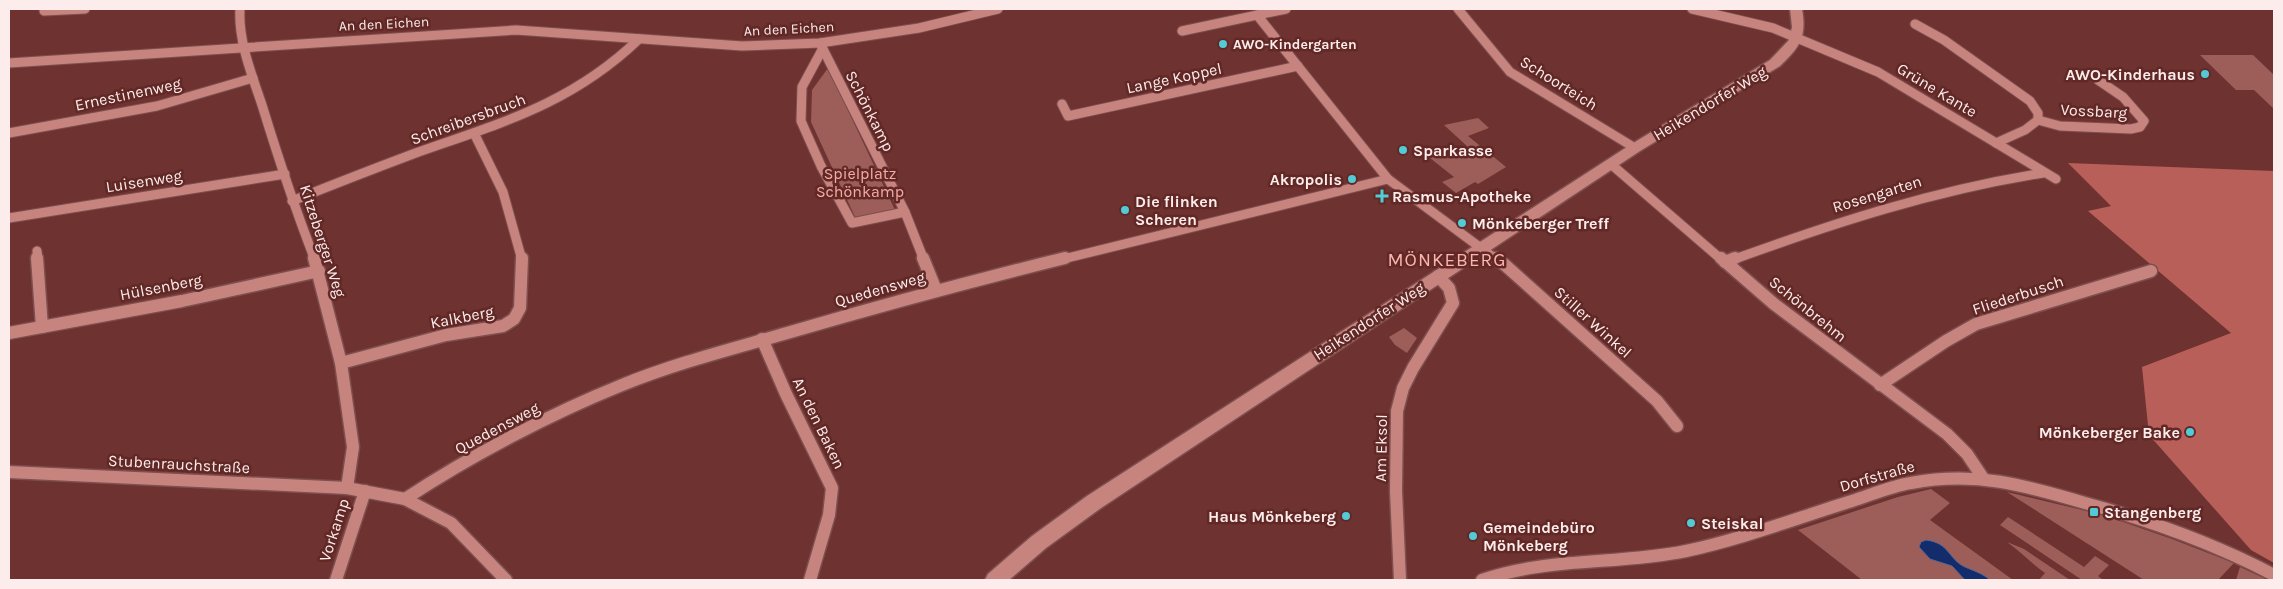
<svg xmlns="http://www.w3.org/2000/svg" width="2283" height="589" font-family="Karla,sans-serif">
<style>
.green{fill:#9d5e59}
.forest{fill:#b85f5a}
.water{fill:#132c6c;stroke:#596692}
.lines{fill:none;stroke-linecap:round;stroke-linejoin:round}
.street-far1-casing{stroke:#7d4f4e;stroke-width:11}
.street-casing{stroke:#7d4f4e;stroke-width:15}
.secondary-casing{stroke:#7d4f4e;stroke-width:3}
.street-far1{stroke:#c7847f;stroke-width:9}
.street{stroke:#c7847f;stroke-width:12}
.secondary{fill:#c7847f;fill-rule:evenodd}
.poi-dot{fill:#52cbd7;stroke:#612826;stroke-width:2}
.labels{text-anchor:middle;dominant-baseline:central;stroke-width:5;stroke-linejoin:round;paint-order:stroke}
.far-street-label{font-size:14px;fill:#fceceb;stroke:#612826}
.far-poi-label{font-size:14px;font-weight:bold;fill:#fceceb;stroke:#612826;text-anchor:start}
.poi-label{font-size:16px;font-weight:bold;fill:#fceceb;stroke:#612826;text-anchor:start}
.street-label{font-size:16px;fill:#fceceb;stroke:#612826}
.park-label{font-size:16px;fill:#f6aca6;stroke:#612826}
.quarter-label{font-size:19px;letter-spacing:1px;fill:#fbb4ae;stroke:#612826}
</style>
<rect width="100%" height="100%" fill="#6e3330"/>
<g class="green">
<polygon points="2200,55 2253,55 2274,75 2274,109 2254,90 2236,90"/>
<polygon points="828,68 895,210 856,219 811,122 812,90"/>
<polygon points="1478,118 1489,128 1468,136 1506,167 1478,184 1475,182 1456,193 1442,182 1454,177 1430,158 1468,147 1444,125"/>
<polygon points="1404,328 1417,338 1407,353 1395,345 1389,337"/>
<polygon points="1931,489 1950,503 1930,520 2013,580 1862,580 1798,530 1898,497"/>
<polygon points="2007,492 2103,515 2172,539 2234,563 2218,580 2144,580"/>
<polygon points="2008,517 2084,567 2095,556 2109,565 2098,576 2103,580 2082,580 2000,525"/>
<path d="M2007 542 2024 549 2070 580H2039L2045 573C2031 563 2021 552 2007 542Z"/>
<polygon points="2240,567 2268,580 2236,580"/>
</g>
<polygon class="forest" points="2068,163 2274,171 2274,563 2251,550 2149,435 2142,367 2231,333 2088,211 2111,206"/>
<path class="water" d="M1926 540C1950 543 1948 559 1965 567 1974 571 1982 573 1990 580H1965L1952 566 1930 559 1919 547 1921 542Z"/>
<g class="lines">
<g class="street-far1-casing">
<g id="street-far1">
<polyline points="47,9 44,11 85,9"/>
<path d="M240 9C238 41 252 75 262 105 278 157 295 209 315 260"/>
<polyline points="1458,9 1510,72 1635,148"/>
<polyline points="1692,9 1773,28 1878,72 2056,179"/>
<polyline points="1257,15 1388,179 1497,260"/>
<polyline points="1915,24 1944,40 2030,101 2038,113 2038,120 2025,130 1996,143"/>
<polyline points="1182,31 1286,9"/>
<polyline points="820,43 905,212 924,260"/>
<polyline points="822,50 802,87 801,121 821,166 852,223 905,212"/>
<polyline points="9,63 516,30 742,46 820,43 919,28 998,9"/>
<polyline points="1062,104 1068,116 1298,66"/>
<polyline points="2038,120 2060,126 2131,129 2140,127 2144,121 2123,97 2098,80"/>
<polyline points="9,133 157,106 253,78"/>
<polyline points="474,133 503,192 522,260"/>
<polyline points="1612,165 1722,260"/>
<path d="M292 201C332 185 373 169 413 154 500 123 570 105 639 39"/>
<polyline points="9,218 285,174"/>
<polyline points="37,251 38,260"/>
<polyline points="1059,260 1388,179"/>
<path d="M1732 260C1834 223 1935 190 2043 173"/>
</g>
</g>
<g class="street-casing">
<g id="street">
<polyline points="37,258 42,327"/>
<polyline points="314,258 341,363 353,447 347,488"/>
<polyline points="923,258 936,290"/>
<polyline points="1495,258 1505,265 1657,401 1677,426"/>
<polyline points="1721,258 1774,304 1947,434 1967,454 1983,478"/>
<polyline points="1725,262 1735,258"/>
<polyline points="9,333 182,301 319,271"/>
<polyline points="762,339 786,394 832,488 829,515 810,580"/>
<polyline points="341,363 446,335 503,326 514,319 520,308 522,258"/>
<polyline points="1880,385 1946,341 1976,324 2151,271"/>
<polyline points="9,472 347,488 405,499 451,523 506,580"/>
<path d="M405 499C470 456 550 414 622 385 676 363 732 349 787 333 880 306 972 281 1065 258"/>
<polyline points="336,580 365,491"/>
<polyline points="1400,580 1396,491 1397,411 1403,388 1413,368 1453,303 1449,288 1438,276"/>
<path d="M1482 580C1548 557 1618 565 1686 551 1742 539 1797 518 1852 501 1871 495 1891 486 1911 483 1976 471 2024 485 2085 503 2152 521 2213 543 2274 575"/>
</g>
</g>
<g class="secondary-casing">
<path id="secondary" d="M1790 9H1802C1807 37 1800 47 1780 66L1640 151 1101 508 1046 548 1009 580H985L988 574 1032 536 1087 496 1630 145 1770 60 1789 40 1792 27Z"/>
</g>
<use href="#street-far1" class="street-far1"/>
<use href="#street" class="street"/>
<use href="#secondary" class="secondary"/>
</g>
<g class="poi-dot">
<circle cx="1223" cy="44" r="5"/>
<circle cx="2205" cy="74" r="5"/>
<circle cx="1403" cy="150" r="5"/>
<circle cx="1352" cy="179" r="5"/>
<path d="M1379.5 188.5h5v5h5v5h-5v5h-5v-5h-5v-5h5z"/>
<circle cx="1125" cy="210" r="5"/>
<circle cx="1462" cy="223" r="5"/>
<circle cx="2190" cy="432" r="5"/>
<rect x="2089" y="507" width="10" height="10" rx="2.5"/>
<circle cx="1346" cy="516" r="5"/>
<circle cx="1691" cy="523" r="5"/>
<circle cx="1473" cy="536" r="5"/>
</g>
<g class="labels">
<g class="far-street-label">
<text transform="translate(384 24) rotate(-3)">An den Eichen</text>
<text transform="translate(789 29) rotate(-3)">An den Eichen</text>
</g>
<g class="far-poi-label">
<text x="1233" y="44">AWO-Kindergarten</text>
</g>
<g class="poi-label">
<text x="2195" y="74" text-anchor="end">AWO-Kinderhaus</text>
<text x="1413" y="150">Sparkasse</text>
<text x="1342" y="179" text-anchor="end">Akropolis</text>
<text x="1392" y="196">Rasmus-Apotheke</text>
<text x="1135" y="201">Die flinken<tspan x="1135" dy="18">Scheren</tspan></text>
<text x="1472" y="223">Mönkeberger Treff</text>
<text x="2180" y="432" text-anchor="end">Mönkeberger Bake</text>
<text x="2104" y="512">Stangenberg</text>
<text x="1336" y="516" text-anchor="end">Haus Mönkeberg</text>
<text x="1701" y="523">Steiskal</text>
<text x="1483" y="527">Gemeindebüro<tspan x="1483" dy="18">Mönkeberg</tspan></text>
</g>
<g class="street-label">
<text transform="translate(1174 78) rotate(-12)">Lange Koppel</text>
<text transform="translate(1559 83) rotate(32)">Schoorteich</text>
<text transform="translate(1937 90) rotate(31)">Grüne Kante</text>
<text transform="translate(128 94) rotate(-12)">Ernestinenweg</text>
<text transform="translate(1710 103) rotate(-31)">Heikendorfer Weg</text>
<text transform="translate(870 111) rotate(63)">Schönkamp</text>
<text transform="translate(2094 111) rotate(3)">Vossbarg</text>
<text transform="translate(468 119) rotate(-20)">Schreibersbruch</text>
<text transform="translate(144 181) rotate(-9)">Luisenweg</text>
<text transform="translate(1877 194) rotate(-17)">Rosengarten</text>
<text transform="translate(323 241) rotate(72)">Kitzeberger Weg</text>
<text transform="translate(161 287) rotate(-11)">Hülsenberg</text>
<text transform="translate(880 289) rotate(-16)">Quedensweg</text>
<text transform="translate(2018 295) rotate(-18)">Fliederbusch</text>
<text transform="translate(1808 309) rotate(39)">Schönbrehm</text>
<text transform="translate(462 317) rotate(-11)">Kalkberg</text>
<text transform="translate(1369 321) rotate(-33)">Heikendorfer Weg</text>
<text transform="translate(1593 322) rotate(42)">Stiller Winkel</text>
<text transform="translate(819 423) rotate(64)">An den Baken</text>
<text transform="translate(497 428) rotate(-28)">Quedensweg</text>
<text transform="translate(1381 448) rotate(-89)">Am Eksol</text>
<text transform="translate(179 464) rotate(3)">Stubenrauchstraße</text>
<text transform="translate(1877 476) rotate(-16)">Dorfstraße</text>
<text transform="translate(334 530) rotate(-72)">Vorkamp</text>
</g>
<g class="park-label">
<text x="860" y="173">Spielplatz<tspan x="860" dy="18">Schönkamp</tspan></text>
</g>
<g class="quarter-label">
<text x="1447" y="260">MÖNKEBERG</text>
</g>
</g>
<rect width="2283" height="589" fill="none" stroke="#fceceb" stroke-width="20"/>
</svg>
